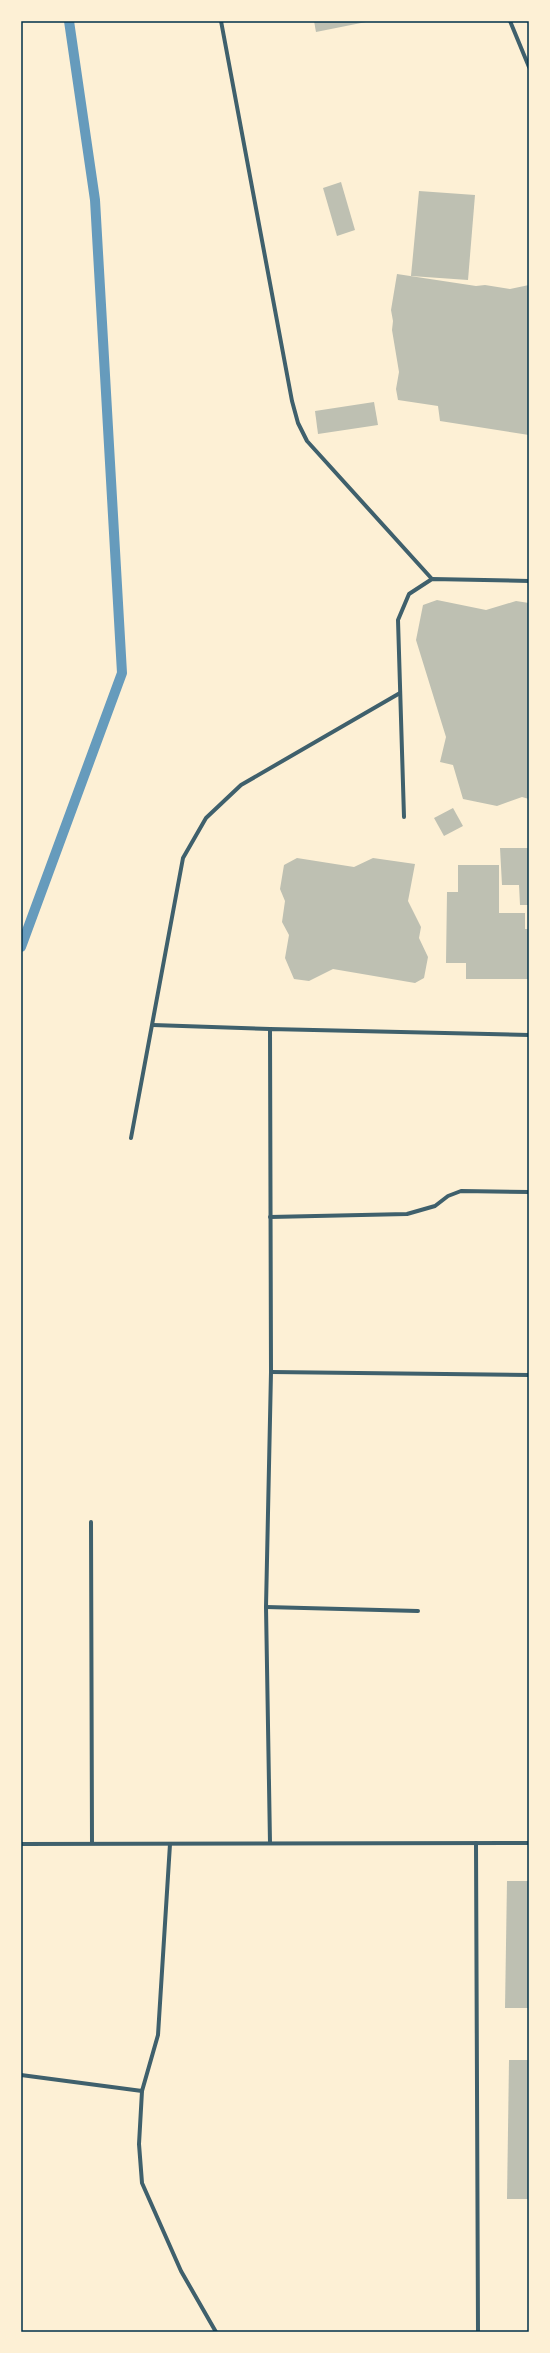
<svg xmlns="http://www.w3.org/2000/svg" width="550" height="2353" font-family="'IBM Plex Sans',sans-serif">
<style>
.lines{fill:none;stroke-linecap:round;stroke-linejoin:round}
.stream{stroke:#669bbc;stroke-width:10}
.building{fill:#bec0b2}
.minor{stroke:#3f606c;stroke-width:4}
.neatline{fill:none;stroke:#003049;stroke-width:1.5}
</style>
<rect width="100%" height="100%" fill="#fdf0d5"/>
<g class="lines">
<polyline class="stream" points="21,947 122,673 95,200 69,21"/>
</g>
<g class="building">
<polygon points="314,21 366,21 366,22 316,32"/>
<polygon points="341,182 355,230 337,236 323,188"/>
<polygon points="419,191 475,195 468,280 411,276"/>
<polygon points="397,274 476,286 485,285 510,289 529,285 529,435 440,421 438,406 398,400 396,389 399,372 392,330 393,321 391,310"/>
<polygon points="374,402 378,425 318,434 315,411"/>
<polygon points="437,600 486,610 516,601 529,603 529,799 522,797 497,806 463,799 453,765 440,762 446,737 416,640 423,605"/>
<polygon points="453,808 463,826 444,836 434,818"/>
<polygon points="500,848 529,848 529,905 520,905 519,885 502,885"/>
<polygon points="297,858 354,867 373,858 415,864 408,901 421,927 419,938 428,957 424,978 415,983 333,969 309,981 294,979 285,958 289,935 282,922 285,901 280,889 284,865"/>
<polygon points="458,865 499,865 499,913 525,913 525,929 529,929 529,979 466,979 466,963 446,963 447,892 458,892"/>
<polygon points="507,1881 529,1881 529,2008 505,2008"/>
<polygon points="509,2060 529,2060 529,2199 507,2199"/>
</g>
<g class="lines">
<g class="minor">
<polyline points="221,21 292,401 298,423 307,441 432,579"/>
<polyline points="510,21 529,67"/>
<polyline points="404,817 398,620 409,594 432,579 529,581"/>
<polyline points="153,1025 270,1029"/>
<polyline points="131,1138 183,858 206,818 241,785 400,693"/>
<polyline points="270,1217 407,1214 435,1206 448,1196 461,1191 529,1192"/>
<polyline points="271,1372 529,1375"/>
<polyline points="91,1522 92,1843"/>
<polyline points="266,1607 418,1611"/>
<polyline points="270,1843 266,1607 271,1372 270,1029 529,1035"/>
<polyline points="476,1843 478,2332"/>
<polyline points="21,1844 529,1843"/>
<polyline points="21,2075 142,2091 158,2035 170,1844"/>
<polyline points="142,2091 139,2144 142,2183 181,2271 216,2332"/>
</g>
</g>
<rect width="550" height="2353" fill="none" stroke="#fdf0d5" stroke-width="44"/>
<rect x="22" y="22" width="506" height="2309" class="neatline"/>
</svg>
